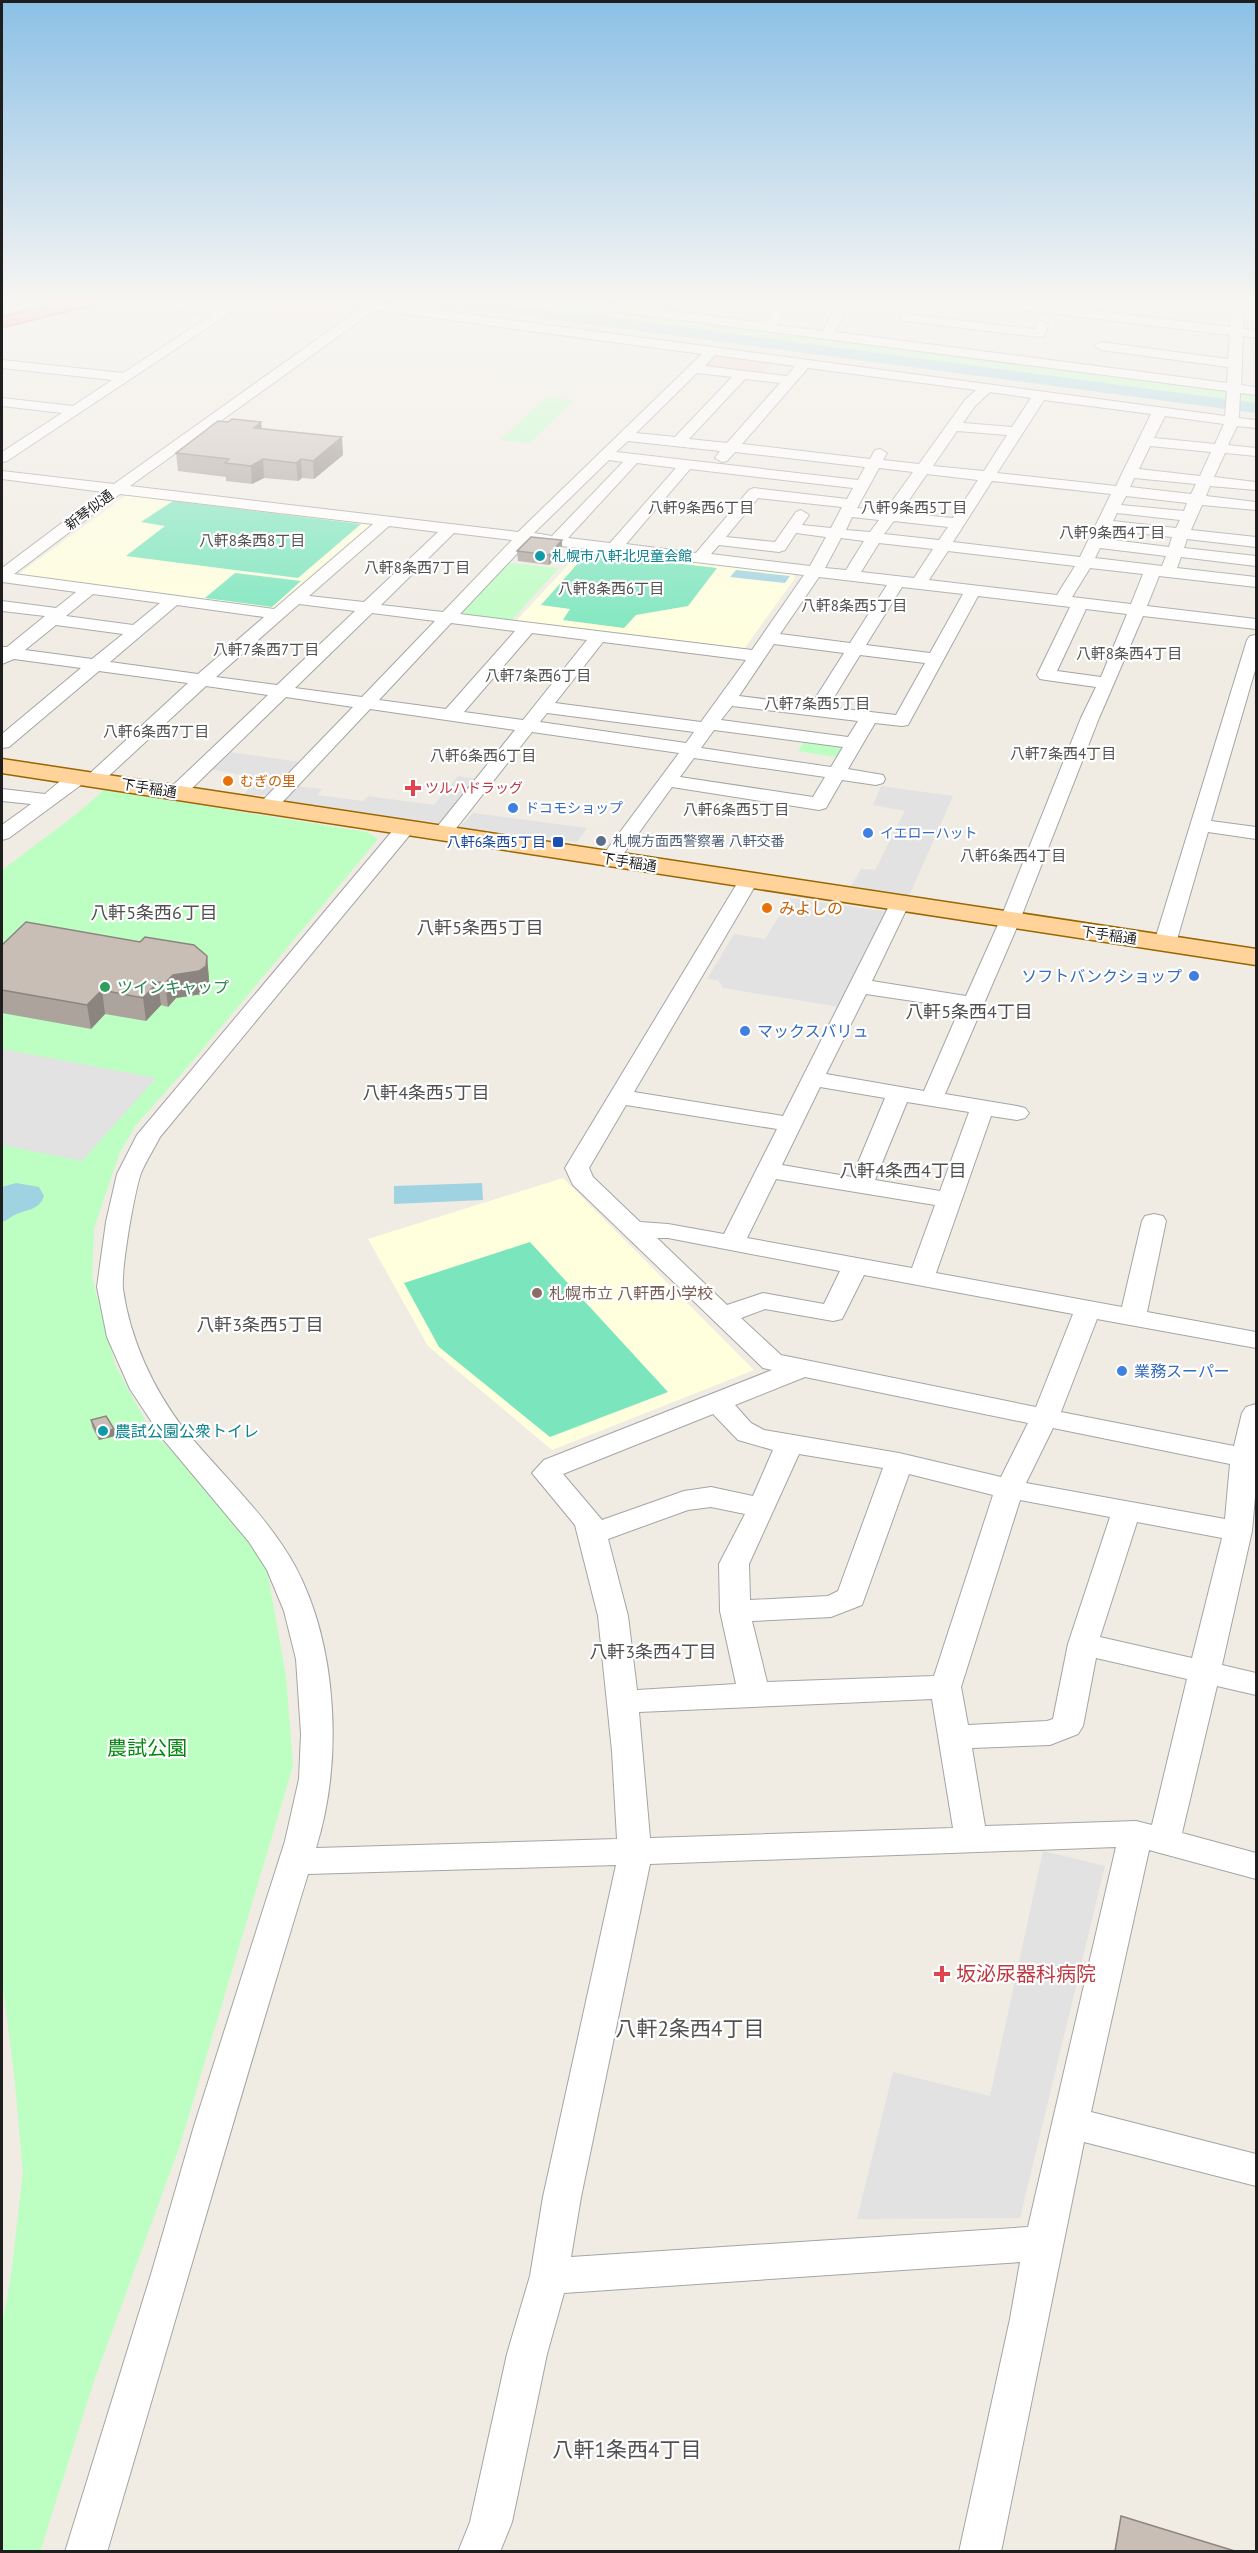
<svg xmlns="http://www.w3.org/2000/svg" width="1258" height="2553" font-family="'PT Sans','Noto Sans JP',sans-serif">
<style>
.commercial{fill:#f2d3d1}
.education{fill:#ffffde}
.park{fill:#bdfec2}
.pitch{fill:#7be6bd}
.parking{fill:#e2e2e2}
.water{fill:#a0d3e2}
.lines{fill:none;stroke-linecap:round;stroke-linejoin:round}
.river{fill:#a0d3e2;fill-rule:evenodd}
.minor-casing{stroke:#a5a5a5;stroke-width:2}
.major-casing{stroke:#960;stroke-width:3}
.highway-casing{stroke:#ea155e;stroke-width:3}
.minor{fill:#fff;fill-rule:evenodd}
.major{fill:#ffd39a;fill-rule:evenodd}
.highway{fill:#ee8598;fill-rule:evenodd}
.wall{fill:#aca39d}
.shaded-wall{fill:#8c857f}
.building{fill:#c8beb6;stroke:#8c857f;stroke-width:1.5}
.culture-dot{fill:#0f9aa8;stroke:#fff;stroke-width:2}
.food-dot{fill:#e8710a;stroke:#fff;stroke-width:2}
.health-dot{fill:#e0444e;stroke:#fff;stroke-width:2}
.shop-dot{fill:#3f7fe0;stroke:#fff;stroke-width:2}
.service-dot{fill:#5c6f8a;stroke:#fff;stroke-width:2}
.transit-dot{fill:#1a4fb4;stroke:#fff;stroke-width:2}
.leisure-dot{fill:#2e9e5b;stroke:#fff;stroke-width:2}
.education-dot{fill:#8d6e63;stroke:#fff;stroke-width:2}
.labels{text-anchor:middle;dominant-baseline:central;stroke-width:4.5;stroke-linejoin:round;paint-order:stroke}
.far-street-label{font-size:14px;fill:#1e1e1e;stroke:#fff}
.far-culture-label{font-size:14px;fill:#0d838f;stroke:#fff;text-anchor:start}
.far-food-label{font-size:14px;fill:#c56008;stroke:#fff;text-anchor:start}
.far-health-label{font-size:14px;fill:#be3a42;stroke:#fff;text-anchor:start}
.far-shop-label{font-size:14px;fill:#366cbe;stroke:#fff;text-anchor:start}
.far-service-label{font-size:14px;fill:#4e5e75;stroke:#fff;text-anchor:start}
.far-transit-label{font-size:14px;fill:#164399;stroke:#fff;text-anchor:end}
.far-neighbourhood-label{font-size:15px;fill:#515151;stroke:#fff}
.food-label{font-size:16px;fill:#c56008;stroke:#fff;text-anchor:start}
.shop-label{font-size:16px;fill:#366cbe;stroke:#fff;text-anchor:start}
.leisure-label{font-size:16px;fill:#27864d;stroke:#fff;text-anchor:start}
.education-label{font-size:16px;fill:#785e54;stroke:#fff;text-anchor:start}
.culture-label{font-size:16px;fill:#0d838f;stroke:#fff;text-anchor:start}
.neighbourhood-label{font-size:18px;fill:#515151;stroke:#fff}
.near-park-label{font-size:20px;fill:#02870d;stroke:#fff}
.near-health-label{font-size:20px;fill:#be3a42;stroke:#fff;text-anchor:start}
.near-neighbourhood-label{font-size:21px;fill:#515151;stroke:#fff}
</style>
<rect width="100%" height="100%" fill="#f0ece4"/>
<g class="commercial">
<polygon points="257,299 301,299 338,304 344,309 342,314 327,325 312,323 317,319 238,309"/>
<polygon points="712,355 772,363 758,375 700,368"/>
</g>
<g class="education">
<polygon points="135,495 370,522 371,525 277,608 268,609 21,576 20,573 125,496"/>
<polygon points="583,549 793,574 795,578 744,649 734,650 515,622"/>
<polygon points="563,1178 754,1370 552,1450 428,1346 368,1239"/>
</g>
<g class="park">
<polygon points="448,299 524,299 1256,395 1256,406"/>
<polygon points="546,397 574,400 530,443 500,440"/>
<polygon points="510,563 559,568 511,621 461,614 505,565"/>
<polygon points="804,742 841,746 843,748 836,757 798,751"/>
<polygon points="104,790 367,832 378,839 191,1063 136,1125 120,1152 94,1228 92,1277 115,1365 149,1427 240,1525 267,1570 286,1676 293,1766 180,2145 94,2381 40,2552 2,2551 2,2327 11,2275 23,2172 14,2074 2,1980 2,870 74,816"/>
</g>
<g class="pitch">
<polygon points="173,501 361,524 298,578 126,556 165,526 141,522"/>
<polygon points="587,553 717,568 688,606 636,615 624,628 563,620 570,609 541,605"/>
<polygon points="235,573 301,581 272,607 205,598"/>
<polygon points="530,1242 668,1392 550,1437 439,1347 404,1283"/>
</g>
<g class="parking">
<polygon points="229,752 300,762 269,795 243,795 259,778 210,769"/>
<polygon points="458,776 478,779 444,822 438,823 282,800 296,786 322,789 317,795 363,801 368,796 434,805"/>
<polygon points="881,786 953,796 909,896 851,886 861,869 875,870 905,811 873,805"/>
<polygon points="473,813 587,828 577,842 460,827"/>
<polygon points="790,898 889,912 840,1007 723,988 718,980 707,979 734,934 765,939"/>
<polygon points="2,1049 156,1078 82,1161 2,1145"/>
<polygon points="1043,1851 1105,1866 1020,2218 857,2219 893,2072 990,2096"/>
</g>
<g class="water">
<polygon points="736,570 790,576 785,583 730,577"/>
<path d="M16 1183 39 1187 44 1196C39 1211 26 1209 15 1215 10 1217 8 1220 2 1222V1187Z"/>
<polygon points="482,1183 483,1200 394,1204 394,1186"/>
</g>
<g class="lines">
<polygon class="river" points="429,299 470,299 1256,403 1256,413 437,304"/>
<g class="minor-casing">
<g id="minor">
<polygon points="104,299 140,299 223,308 237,299 251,299 7,461 2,462 2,452 62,413 2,406 2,398 73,406 112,380 2,368 2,360 123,373 213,314 110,303"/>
<path d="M319 299 370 301 374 299H384V303L1225 416 1227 391 549 303 543 299H576L765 323 780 299H792L777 325 823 331 839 299H851L835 332 1227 383 1228 367 1101 350 1094 346 1101 342 1228 359 1230 335 967 303 961 299H996L1230 327 1232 299H1244L1243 329 1256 330V338L1243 336 1241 385 1256 387V395L1240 393 1239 418 1256 420V428L1237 426 1228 445 1256 448V456L1225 453 1214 477 1256 482V490L1210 486 1206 496 1256 502V510L1202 505 1191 530 1256 537V547L1187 539 1184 548 1256 556V566L1181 557 1177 568 1256 577V587L1159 576 1147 606 1256 619V629L1143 616 1099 718 1020 920 945 1094 1017 1106 1025 1108 1029 1113 1025 1118 1017 1120 991 1116 936 1273 1122 1307 1142 1221 1145 1216 1154 1214 1163 1216 1166 1221 1147 1312 1256 1332V1348L1097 1319 1061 1412 1234 1446 1242 1413 1246 1407 1256 1404V1485L1252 1531 1222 1665 1256 1673V1695L1217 1686 1182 1833 1256 1853V1879L1149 1850 1091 2112 1256 2154V2186L1084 2142 1001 2552H959L1010 2319 1020 2262 564 2293 547 2354 512 2522 500 2552H458L470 2522 507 2354 530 2276 543 2197 616 1865 308 1874C239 2099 174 2326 107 2552H65L152 2271 194 2126 285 1841 299 1779 301 1734 296 1659 284 1611 267 1570 249 1542 163 1439 130 1389 107 1337 97 1287 106 1222 117 1174 137 1135 399 823H413L416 827 413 831 160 1137C154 1149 146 1161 141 1173 134 1194 121 1269 123 1289 130 1339 153 1389 184 1429 221 1474 267 1515 295 1566 338 1646 343 1762 316 1848L617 1839 612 1751 598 1616 575 1525 532 1473 544 1460 772 1370 763 1368 573 1185 565 1168 741 877H755L758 881 634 1092 783 1116 892 900 899 898 906 900 909 904 872 981 966 996 1000 920 1081 718 1096 687 1046 680 1040 679 1037 675 1070 607 978 596 908 725 902 726 875 723 848 769 883 775 885 779 883 783 876 785 842 780 826 808 819 810 672 787 617 863H603L600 859 679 753 532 732 450 836H436L433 832 515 730 370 709 275 810H261L258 806 261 802 353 707 286 697 183 797H169L166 793 169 789 268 695 206 686 100 784 93 786 85 782 9 838 2 840V825L31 804 2 801V789L45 794C56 785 73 767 87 776L188 683 99 671 9 747 2 748V734L81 668 14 659 2 664V647H7L45 616 2 611V601L56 608 76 592 2 582V568L103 492 2 479V471L114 484 361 308 325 303ZM375 310 702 354 518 532 130 486ZM715 355 795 366 787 376 705 366ZM808 368 976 390 965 400 919 464 883 460 887 453 880 449 875 450 870 459 742 444ZM697 373 732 377 675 437 636 433ZM745 379 780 383 727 443 689 439ZM990 392 1031 398 1012 427 963 423 975 406ZM1044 400 1151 414 1116 486 997 473ZM1165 416 1224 424 1215 444 1154 438ZM957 431 1007 435 984 471 933 466ZM628 441 720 451 715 458 722 462 727 461 735 452 865 467 858 480 616 452ZM1150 446 1211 452 1200 476 1139 469ZM609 460 623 462 552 536 534 533ZM637 463 676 468 610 543 568 538ZM879 468 913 472 885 511 857 508ZM690 469 853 488 847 499 754 488 749 490 696 553 626 544ZM927 474 978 480 953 518 900 513ZM1134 478 1196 484 1191 494 1130 487ZM992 481 1111 494 1080 557 953 542ZM120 494 373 524 274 609 14 574ZM1126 496 1187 503 1184 511 1121 505ZM758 498 842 507 831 528 802 525 809 515 801 510 796 512 775 542 726 537ZM1117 513 1180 520 1176 528 1113 521ZM852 517 879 520 870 532 846 530ZM894 521 948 527 939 540 884 534ZM389 526 438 532 364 602 309 596ZM1109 530 1172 537 1169 547 1105 539ZM454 533 512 540 443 612 381 605ZM796 533 826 537 810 566 711 554 719 545 779 552 785 550ZM841 538 864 541 846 570 825 568ZM528 542 804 575 752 650 460 614ZM879 543 933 549 914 578 861 572ZM1100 548 1166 556 1162 566 1095 558ZM948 551 1075 566 1057 595 929 580ZM1090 568 1143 574 1131 604 1072 597ZM819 577 887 585 850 643 780 634ZM902 587 963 594 930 653 866 645ZM93 594 160 603 133 625 66 616ZM299 604 355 611 277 685 216 677ZM177 605 264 617 198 674 110 662ZM1086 609 1127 614 1101 677 1057 671ZM372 613 435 621 362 697 295 688ZM451 623 515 631 446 709 379 700ZM56 625 123 634 92 659 25 650ZM532 633 587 640 523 720 464 712ZM603 642 746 660 701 722 555 703ZM774 644 844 653 811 705 739 696ZM860 655 925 663 896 715 828 707ZM732 706 858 721 848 737 721 720ZM547 713 694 732 686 743 540 722ZM714 730 843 747 831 767 701 748ZM694 758 825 777 813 797 680 777ZM866 994 960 1008 924 1091 826 1074ZM820 1087 885 1098 852 1177 782 1165ZM907 1102 969 1112 940 1191 875 1180ZM626 1105 777 1129 724 1234 668 1224 640 1222 593 1177 589 1168ZM776 1179 935 1205 912 1268 747 1238ZM657 1238H668L840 1271 824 1304 763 1293 727 1305ZM864 1275 1073 1314 1036 1407 781 1355 741 1318 765 1309 833 1321 842 1319ZM805 1377 1028 1423 1001 1477 899 1453 764 1430 751 1423 735 1405ZM713 1414 738 1440 773 1450 753 1496 711 1487 684 1491 602 1520 563 1474ZM1053 1428 1230 1464 1225 1519 1026 1483ZM799 1454 883 1468 838 1591 828 1596 750 1600 749 1564ZM909 1474 993 1495 934 1676 767 1682 752 1621 831 1617 862 1605ZM1020 1500 1110 1517 1068 1644 1053 1719 1047 1721 968 1725 961 1687ZM711 1507 745 1514 719 1564 720 1611 736 1684 637 1690 628 1616 608 1539 688 1510ZM1137 1522 1222 1538 1192 1658 1100 1637ZM1096 1658 1187 1679 1152 1825 1136 1821 985 1826 972 1748 1050 1745 1078 1734 1083 1726ZM932 1699 953 1828 650 1838 639 1712ZM1116 1847 1028 2227 571 2257 581 2197 650 1864Z"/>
<polygon points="906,314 1035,329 1037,322 1042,321 1048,325 1045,336 1040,337 902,321 900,318"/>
<polygon points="1256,635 1256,667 1211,821 1256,827 1256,839 1208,832 1176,943 1172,947 1165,949 1158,947 1154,943 1247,640 1250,636"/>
</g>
</g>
<g class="major-casing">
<polygon id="major" points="2,759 1256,949 1256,965 2,773"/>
</g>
<g class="highway-casing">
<polygon id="highway" points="79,299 106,299 104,302 2,327 2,317"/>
</g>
<use href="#minor" class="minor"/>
<use href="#major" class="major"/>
<use href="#highway" class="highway"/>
</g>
<g class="wall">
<polygon points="262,429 343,455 314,479 302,478 298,481 264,478 252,484 226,481 226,477 178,471 176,453"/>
<polygon points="562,550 549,565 518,561 517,551"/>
<polygon points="2,945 207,956 209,980 208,990 202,994 176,998 168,1007 161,1005 146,1021 105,1014 91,1029 2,1013"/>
<polygon points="91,1420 115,1436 99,1440 92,1427"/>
<polygon points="1121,2516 1238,2552 1114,2552"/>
</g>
<g class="shaded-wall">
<polygon points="261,422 263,440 254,428"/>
<polygon points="342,437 343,455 314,479 313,461"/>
<polygon points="263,459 264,478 252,484 251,466"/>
<polygon points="301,459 302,478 298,481 296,463"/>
<polygon points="562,540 562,550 549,565 549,555"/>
<polygon points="207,956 209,980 208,990 202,994 176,998 168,1007 165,983 173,975"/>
<polygon points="158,982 161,1005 146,1021 143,998"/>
<polygon points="102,990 105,1014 91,1029 87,1005"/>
<polygon points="114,1429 115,1436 99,1440 98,1434"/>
</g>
<g class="building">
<polygon points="232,419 261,422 254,428 342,437 313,461 301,459 296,463 263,459 251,466 225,463 229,459 176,453 218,421 228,422"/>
<polygon points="531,537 562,540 549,555 517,551"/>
<polygon points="26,922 140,942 145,937 194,945 207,956 206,966 199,971 173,975 165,983 158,982 143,998 102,990 87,1005 2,990 2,945"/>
<polygon points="106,1416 114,1429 98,1434 91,1420"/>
<polygon points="1121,2516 1238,2552 1115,2552"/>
</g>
<linearGradient id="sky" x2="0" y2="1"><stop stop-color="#8bc0e6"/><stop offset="0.46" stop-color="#f8f6f3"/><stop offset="1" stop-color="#f8f6f3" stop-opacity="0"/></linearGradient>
<rect width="1258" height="656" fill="url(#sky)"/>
<g class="culture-dot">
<circle cx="540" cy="556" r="6"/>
<circle cx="103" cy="1431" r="6"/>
</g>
<g class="food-dot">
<circle cx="228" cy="781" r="6"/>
<circle cx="767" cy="908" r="6"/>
</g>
<g class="health-dot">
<path d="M410 779h6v6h6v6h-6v6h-6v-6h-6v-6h6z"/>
<path d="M939 1965h6v6h6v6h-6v6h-6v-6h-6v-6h6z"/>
</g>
<g class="shop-dot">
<circle cx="513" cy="808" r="6"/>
<circle cx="868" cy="833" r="6"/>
<circle cx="1194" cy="976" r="6"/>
<circle cx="745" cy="1031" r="6"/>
<circle cx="1122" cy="1371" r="6"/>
</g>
<circle class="service-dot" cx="601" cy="841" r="6"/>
<rect class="transit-dot" x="552" y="836" width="12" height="12" rx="3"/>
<circle class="leisure-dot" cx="105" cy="987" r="6"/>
<circle class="education-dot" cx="537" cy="1293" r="6"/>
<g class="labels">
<g class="far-street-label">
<text transform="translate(89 510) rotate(-37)">新琴似通</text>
<text transform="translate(149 788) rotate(9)">下手稲通</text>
<text transform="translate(629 862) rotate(9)">下手稲通</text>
<text transform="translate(1109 935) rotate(8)">下手稲通</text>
</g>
<g class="far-culture-label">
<text x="552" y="556">札幌市八軒北児童会館</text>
</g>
<g class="far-food-label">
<text x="240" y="781">むぎの里</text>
</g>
<g class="far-health-label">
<text x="425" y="788">ツルハドラッグ</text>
</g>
<g class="far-shop-label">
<text x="525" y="808">ドコモショップ</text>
<text x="880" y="833">イエローハット</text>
</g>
<g class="far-service-label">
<text x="613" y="841">札幌方面西警察署 八軒交番</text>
</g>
<g class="far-transit-label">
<text x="546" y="842">八軒6条西5丁目</text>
</g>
<g class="far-neighbourhood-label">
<text x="701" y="507">八軒9条西6丁目</text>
<text x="914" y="507">八軒9条西5丁目</text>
<text x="1112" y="532">八軒9条西4丁目</text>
<text x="252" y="540">八軒8条西8丁目</text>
<text x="417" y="567">八軒8条西7丁目</text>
<text x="611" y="588">八軒8条西6丁目</text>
<text x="854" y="605">八軒8条西5丁目</text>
<text x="266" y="649">八軒7条西7丁目</text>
<text x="1129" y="653">八軒8条西4丁目</text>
<text x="538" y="675">八軒7条西6丁目</text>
<text x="817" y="703">八軒7条西5丁目</text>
<text x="156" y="731">八軒6条西7丁目</text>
<text x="1063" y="753">八軒7条西4丁目</text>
<text x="483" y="755">八軒6条西6丁目</text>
<text x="736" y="809">八軒6条西5丁目</text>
<text x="1013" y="855">八軒6条西4丁目</text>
</g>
<g class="food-label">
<text x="779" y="908">みよしの</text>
</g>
<g class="shop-label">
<text x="1182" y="976" text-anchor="end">ソフトバンクショップ</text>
<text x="757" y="1031">マックスバリュ</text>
<text x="1134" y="1371">業務スーパー</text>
</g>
<g class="leisure-label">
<text x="117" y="987">ツインキャップ</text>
</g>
<g class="education-label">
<text x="549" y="1293">札幌市立 八軒西小学校</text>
</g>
<g class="culture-label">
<text x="115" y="1431">農試公園公衆トイレ</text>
</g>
<g class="neighbourhood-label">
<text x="154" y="912">八軒5条西6丁目</text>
<text x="480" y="927">八軒5条西5丁目</text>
<text x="969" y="1011">八軒5条西4丁目</text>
<text x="426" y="1092">八軒4条西5丁目</text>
<text x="903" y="1170">八軒4条西4丁目</text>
<text x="260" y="1324">八軒3条西5丁目</text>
<text x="653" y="1651">八軒3条西4丁目</text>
</g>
<g class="near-park-label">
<text x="147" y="1748">農試公園</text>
</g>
<g class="near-health-label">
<text x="956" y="1974">坂泌尿器科病院</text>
</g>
<g class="near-neighbourhood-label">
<text x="690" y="2028">八軒2条西4丁目</text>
<text x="627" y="2449">八軒1条西4丁目</text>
</g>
</g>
<rect width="1258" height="2553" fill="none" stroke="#1e1e1e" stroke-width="6"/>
</svg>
